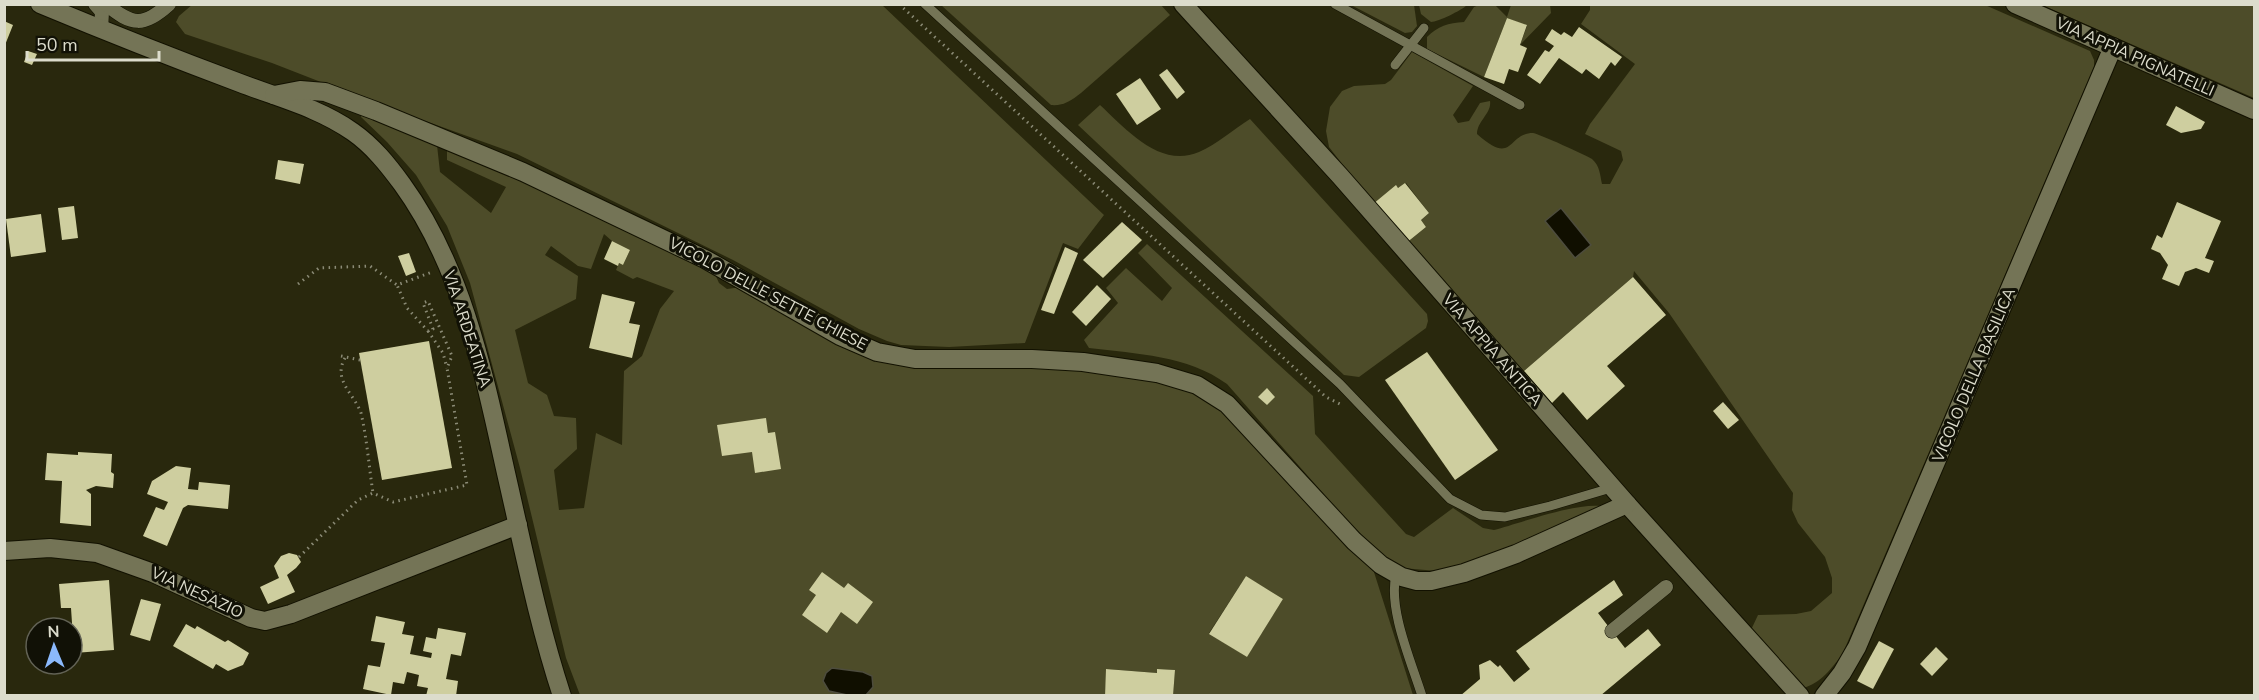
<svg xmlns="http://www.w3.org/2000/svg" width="2259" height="700" font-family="'Nunito Sans',sans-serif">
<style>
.green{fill:#4d4c29;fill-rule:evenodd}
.water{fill:#100f00;stroke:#4d4c3d;stroke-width:1.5}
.building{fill:#cece9f}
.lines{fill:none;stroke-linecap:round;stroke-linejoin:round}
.service-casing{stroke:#121100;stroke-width:10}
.pedestrian-casing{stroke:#121100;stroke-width:15}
.minor-casing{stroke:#121100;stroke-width:20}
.tertiary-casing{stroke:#121100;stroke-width:20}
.secondary-casing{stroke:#121100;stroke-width:20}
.path{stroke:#8b8b76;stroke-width:3;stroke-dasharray:1.5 4.5;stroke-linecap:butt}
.service{stroke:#747456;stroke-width:9}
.pedestrian{stroke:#747456;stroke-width:14}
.minor{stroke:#747456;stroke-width:18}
.tertiary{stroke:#747456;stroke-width:18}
.secondary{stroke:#747456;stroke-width:18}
.labels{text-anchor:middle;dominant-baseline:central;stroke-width:6;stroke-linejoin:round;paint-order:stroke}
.street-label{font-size:16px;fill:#dcdccc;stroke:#111106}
</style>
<rect width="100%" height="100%" fill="#29280d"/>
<g class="green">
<polygon points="193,4 882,5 1104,215 1078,249 1063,243 1025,343 949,347 901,345 887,341 859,329 733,260 517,154 367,100 272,63 185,34 176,22 179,16"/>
<path d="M1160 4 1170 15 1081 93C1071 101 1063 106 1051 105L941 5Z"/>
<polygon points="1351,5 1414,5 1417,26 1412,32 1405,33"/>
<path d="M1419 5V4L1467 5C1462 10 1438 22 1431 22L1421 14Z"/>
<path d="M1479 5H1495L1507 17 1511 5H1550L1551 13 1520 45 1527 26 1507 18 1484 77 1427 49V37C1438 26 1448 23 1464 22L1474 7Z"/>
<path d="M1590 5H1985L2090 51 2094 60V67L1842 655C1827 673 1821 684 1797 690L1750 632 1758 615 1796 614 1811 611 1832 593V578L1825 557 1798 523 1792 510 1793 493 1669 313 1634 271 1633 277 1524 371 1405 244 1426 227 1421 220 1429 213 1406 183 1398 188 1396 186 1373 204 1329 147 1326 131 1330 107 1342 91 1354 86 1385 84 1391 80 1412 52 1473 86 1453 115 1458 123 1469 121 1480 103 1490 101C1492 113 1477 121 1477 134 1514 167 1507 133 1533 133 1537 133 1588 156 1592 159 1600 166 1600 175 1602 184H1610L1623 160 1621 151 1585 134 1590 124 1635 64 1581 24 1590 10Z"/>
<polygon points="2042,5 2254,5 2254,98"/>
<path d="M1100 105C1126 129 1160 169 1199 152 1217 144 1234 129 1250 119L1427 314 1428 321 1426 328 1359 377 1344 375 1078 125Z"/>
<path d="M363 111 437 145 440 172 491 213 506 187 447 160V147L559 196 714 272 719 283 727 289 742 287 853 349 1054 364 1112 371 1196 390 1244 429 1347 548 1373 569 1413 695H1173L1175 670 1158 669 1157 673 1107 669 1105 696 580 695 566 658 520 468 470 283 447 226 416 175 387 142 361 117ZM604 234 612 241 630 250 623 265 619 263 616 270 633 279 637 277 674 291 660 309 642 356 624 371 622 445 596 433 584 508 559 510 554 470 577 449 576 418 554 416 547 395 528 383 515 330 576 299 578 276 545 255 551 246 578 266 591 269ZM1246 576 1283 599 1247 657 1209 633Z"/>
<path d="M1147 244 1313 396 1315 434 1406 534 1414 537 1453 508 1483 528 1494 530C1521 523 1582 500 1606 507L1502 551 1454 568 1437 571 1402 568 1387 560 1351 525 1227 384C1187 355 1137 354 1089 348L1084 340 1118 303 1106 288 1126 268 1162 301 1172 288 1138 253Z"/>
</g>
<g class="water">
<polygon points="1561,208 1591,245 1575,258 1545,221"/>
<polygon points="832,668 863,672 872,676 873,687 866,695 847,695 829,691 823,681 826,673"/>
</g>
<g class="building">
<polygon points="1507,18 1527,25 1520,45 1527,48 1518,72 1509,69 1504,84 1484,77"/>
<polygon points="4,21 13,25 5,45 4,45"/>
<polygon points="1579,27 1622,57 1615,66 1611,62 1599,79 1586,69 1582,74 1559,58 1540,84 1527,75 1545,50 1549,52 1554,46 1545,40 1552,29 1561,35 1564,32 1572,37"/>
<polygon points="28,51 37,54 32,65 24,62"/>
<polygon points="1167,69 1185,92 1177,99 1159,75"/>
<polygon points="1140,78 1161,109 1137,125 1116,94"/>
<polygon points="2176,106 2205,122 2201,129 2181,133 2166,125"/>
<polygon points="278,160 304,164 300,184 275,179"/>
<polygon points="1405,183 1429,213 1421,220 1426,227 1405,244 1373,204 1396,185 1398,188"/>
<polygon points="2177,202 2221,221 2205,258 2214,261 2209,273 2196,268 2185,272 2179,286 2162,279 2168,265 2160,253 2151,249 2157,235 2162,238"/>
<polygon points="74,206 78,238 62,240 58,208"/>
<polygon points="41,214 46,252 11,257 6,219"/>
<polygon points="1122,222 1142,240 1103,278 1083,260"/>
<polygon points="612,241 630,250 623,265 619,263 618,266 604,259"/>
<polygon points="1065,247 1078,253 1054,314 1041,310"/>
<polygon points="409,253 416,272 406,276 398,256"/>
<polygon points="1633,277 1666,315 1607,366 1625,386 1587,420 1563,392 1552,403 1524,371"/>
<polygon points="1097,285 1111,299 1086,326 1072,312"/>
<polygon points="602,294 635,302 629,323 640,325 632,358 589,348"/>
<polygon points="429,341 452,468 382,480 359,353"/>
<polygon points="1427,352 1498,450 1455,480 1385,380"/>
<polygon points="1267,388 1275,397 1267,405 1258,397"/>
<polygon points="1723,402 1739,420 1728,429 1713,411"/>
<polygon points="766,418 768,433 775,432 781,469 755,473 752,452 722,456 717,425"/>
<polygon points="78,452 112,454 111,472 114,474 113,488 96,486 86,490 91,494 91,526 60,523 62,481 45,480 47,453 78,455"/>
<polygon points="176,466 191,468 188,489 198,490 199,482 230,485 228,509 188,505 183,508 167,546 143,536 156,507 164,510 168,502 147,494 152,481"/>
<polygon points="289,553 297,555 301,562 296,568 287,575 295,592 268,604 260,587 279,578 274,566 281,556"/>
<polygon points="822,572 844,588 848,583 873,602 857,624 841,612 827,633 802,615 816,595 809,590"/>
<polygon points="1246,576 1283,599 1247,657 1209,634"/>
<polygon points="109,580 114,650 74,653 71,608 61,608 59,584"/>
<polygon points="1614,580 1623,595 1598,613 1625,648 1648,629 1661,645 1600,696 1460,696 1480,679 1479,665 1490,660 1498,667 1500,665 1514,682 1530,669 1516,651"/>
<polygon points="141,599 161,604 150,641 130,635"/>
<polygon points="376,616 405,622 402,634 414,636 410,654 431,658 432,653 423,651 426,637 436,639 438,628 466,633 461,656 451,654 446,679 458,681 456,696 426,696 428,688 417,686 419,675 407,672 404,684 393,682 391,695 363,689 368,665 380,667 385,643 371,641"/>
<polygon points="186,624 195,629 197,626 225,642 228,640 249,653 243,665 228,671 216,664 213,669 173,646"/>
<polygon points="1879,641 1894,649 1873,689 1857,681"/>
<polygon points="1936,647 1948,659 1932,676 1920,664"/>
<polygon points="1106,669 1157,673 1157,669 1175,670 1173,696 1105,696"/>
</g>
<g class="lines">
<g class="service-casing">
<g id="service">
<polyline points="925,4 1340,384 1450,499 1481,515 1505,517 1550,506 1611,488"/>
<polyline points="1335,4 1520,105"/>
<polyline points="1395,65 1424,28"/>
<path d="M1396 575C1388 609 1411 661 1422 696"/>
</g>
</g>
<g class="pedestrian-casing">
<g id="pedestrian">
<polyline points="95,4 102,12 101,30"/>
<path d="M106 4C132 26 144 27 169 4"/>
<polyline points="1612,631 1666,587"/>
</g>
</g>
<g class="minor-casing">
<polyline id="minor" points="4,551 50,548 97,553 153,573 251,618 265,621 291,614 518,525"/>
</g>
<g class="tertiary-casing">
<polyline id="tertiary" points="1627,504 1800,696"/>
</g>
<g class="secondary-casing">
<g id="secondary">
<path d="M40 4C107 32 173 58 240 83 279 98 319 108 353 132 373 146 388 165 402 184 463 268 484 374 506 473 523 547 538 623 562 696"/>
<polyline points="2015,4 2254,110"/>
<polyline points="274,95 300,90 325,92 376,111 523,172 705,259 840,336 877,352 915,359 1032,359 1083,362 1157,373 1197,385 1227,404 1354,541 1381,565 1402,577 1417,581 1431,581 1464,573 1516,554 1627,504 1340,176 1183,4"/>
<polyline points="1824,696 1842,673 1857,647 2113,47"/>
</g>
</g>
<g class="path">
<polyline points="899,4 1326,397 1340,404"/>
<polyline points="298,284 319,268 370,266 397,285 432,272"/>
<polyline points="428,331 443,353 447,368"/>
<polyline points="341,356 360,360"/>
<path d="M345 358C332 380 355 395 361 413 367 439 369 467 373 493"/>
<polyline points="299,557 358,500 373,493 393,502 467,485 447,368 452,356 428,301 423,303 433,329 428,331 407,308 397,285"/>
</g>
<use href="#service" class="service"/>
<use href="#pedestrian" class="pedestrian"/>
<use href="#minor" class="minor"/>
<use href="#tertiary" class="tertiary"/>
<use href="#secondary" class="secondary"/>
</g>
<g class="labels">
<g class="street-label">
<text transform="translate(2135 57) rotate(24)">VIA APPIA PIGNATELLI</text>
<text transform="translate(768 294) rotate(28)">VICOLO DELLE SETTE CHIESE</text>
<text transform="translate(467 329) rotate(72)">VIA ARDEATINA</text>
<text transform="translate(1492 350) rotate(49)">VIA APPIA ANTICA</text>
<text transform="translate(1974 375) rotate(-67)">VICOLO DELLA BASILICA</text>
<text transform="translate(197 593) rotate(25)">VIA NESAZIO</text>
</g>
</g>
<rect width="2259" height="700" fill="none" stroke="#dcdccc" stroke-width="12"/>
<g transform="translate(54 646) rotate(358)"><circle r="28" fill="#111106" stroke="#626255" stroke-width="1.5"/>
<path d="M0-4.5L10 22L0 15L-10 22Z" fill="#8bb9fc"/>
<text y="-9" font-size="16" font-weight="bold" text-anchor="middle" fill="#dcdccc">N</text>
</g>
<path d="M27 51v9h132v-9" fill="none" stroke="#dcdccc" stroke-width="3"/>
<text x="36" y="51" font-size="18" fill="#dcdccc" stroke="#111106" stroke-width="4.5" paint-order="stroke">50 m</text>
</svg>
